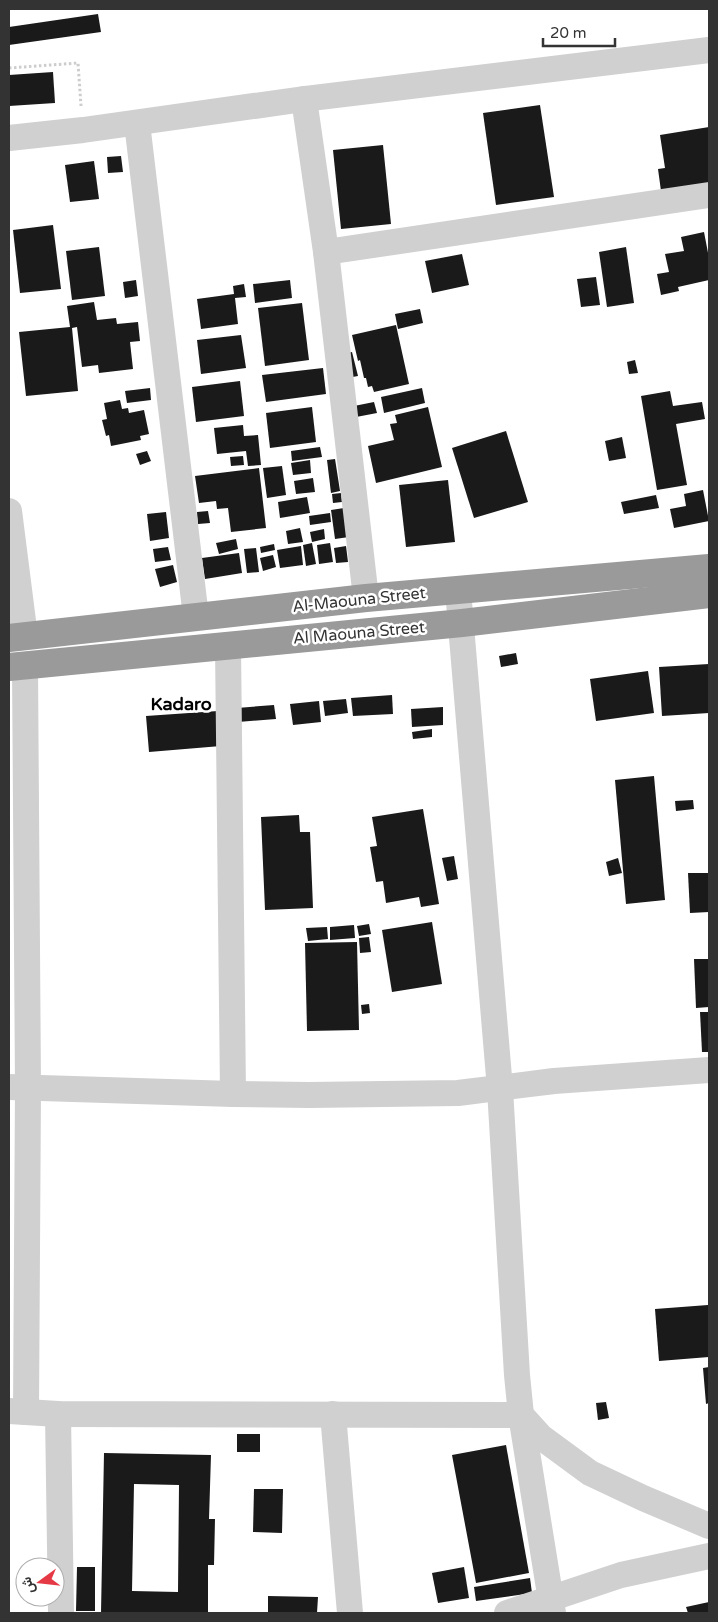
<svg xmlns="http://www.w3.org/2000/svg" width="718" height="1622" font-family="'Varela Round',Vazirmatn,sans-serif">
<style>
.building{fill:#1a1a1a;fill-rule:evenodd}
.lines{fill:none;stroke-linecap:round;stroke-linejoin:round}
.path{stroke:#cdcdcd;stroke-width:3;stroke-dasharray:2.5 2.5;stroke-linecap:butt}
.street{stroke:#d0d0d0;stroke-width:26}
.highway{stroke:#9a9a9a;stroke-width:28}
.labels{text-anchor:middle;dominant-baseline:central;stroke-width:5;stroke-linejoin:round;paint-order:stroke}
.street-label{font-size:16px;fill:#333;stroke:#fff}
.neighbourhood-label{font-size:18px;font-weight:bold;fill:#000;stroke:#fff}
</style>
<rect width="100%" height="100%" fill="#fff"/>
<g class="building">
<polygon points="98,14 101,32 9,45 9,27"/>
<polygon points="53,72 55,103 9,106 9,75"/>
<polygon points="540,105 554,197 496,205 483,113"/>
<polygon points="709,127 709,189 661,191 658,169 665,168 660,135"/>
<polygon points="383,145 391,224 341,229 333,150"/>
<polygon points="121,156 123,172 108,173 107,157"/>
<polygon points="94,161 99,199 70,202 65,165"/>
<polygon points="53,225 61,289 20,293 13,230"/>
<polygon points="704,232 709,258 709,280 678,287 679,291 661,295 657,274 669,272 665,254 684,251 681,237"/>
<polygon points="99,247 105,296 72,300 66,251"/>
<polygon points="626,247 634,303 607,307 599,252"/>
<polygon points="462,254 469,285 432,293 425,261"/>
<polygon points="596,277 600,305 581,307 577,279"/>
<polygon points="136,280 138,296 125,298 123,282"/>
<polygon points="290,280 292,298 255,303 253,284"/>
<polygon points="244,284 246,297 235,298 238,324 201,329 197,299 234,294 233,286"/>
<polygon points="94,302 97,320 116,318 117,324 138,322 140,341 130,342 133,369 99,373 98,365 82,367 77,327 72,328 78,391 26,396 19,332 70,327 67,306"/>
<polygon points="302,303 309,360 265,366 258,308"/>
<polygon points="420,309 423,323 398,329 395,314"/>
<polygon points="396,325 409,384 374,392 372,386 368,387 366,378 364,378 360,360 358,361 352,335"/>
<polygon points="241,335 246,368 201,374 197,340"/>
<polygon points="352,352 358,376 347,378 342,354"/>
<polygon points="635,360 638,373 629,374 627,362"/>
<polygon points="323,368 326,394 266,402 262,375"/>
<polygon points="240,381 244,416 196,422 192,387"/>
<polygon points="150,388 151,400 127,403 125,391"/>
<polygon points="422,388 425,403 384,413 381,397"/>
<polygon points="670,391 673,406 702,402 705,419 676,424 687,485 657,490 641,396"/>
<polygon points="120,400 122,409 128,408 129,413 144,410 149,434 140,436 141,440 111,446 109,435 106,436 102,420 107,419 104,403"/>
<polygon points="374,402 377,413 351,418 349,407"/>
<polygon points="312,407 316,442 270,448 266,413"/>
<polygon points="428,407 442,467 376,483 368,446 394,440 390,424 397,423 395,415"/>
<polygon points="243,425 244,436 258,435 261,465 248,466 246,451 217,454 214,428"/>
<polygon points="506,431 528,502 474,518 452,448"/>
<polygon points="622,437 626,458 609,461 605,441"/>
<polygon points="320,447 322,457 292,461 291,451"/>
<polygon points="147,451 151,461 140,465 136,454"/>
<polygon points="243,456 244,465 231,466 230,457"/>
<polygon points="335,459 340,491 331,493 327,460"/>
<polygon points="310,460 311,473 293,475 291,463"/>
<polygon points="282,466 286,495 267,498 263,468"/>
<polygon points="259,468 266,528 231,532 228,508 217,509 216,501 199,503 195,476"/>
<polygon points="313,478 315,492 296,494 294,481"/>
<polygon points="448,480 455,542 406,547 399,485"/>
<polygon points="703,490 709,521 674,528 670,509 686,506 684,494"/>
<polygon points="341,493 342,502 333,503 332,494"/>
<polygon points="656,495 659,508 624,514 621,502"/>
<polygon points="307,497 310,513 280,518 278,502"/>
<polygon points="344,508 349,537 335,539 331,510"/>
<polygon points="208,511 210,523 198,524 197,512"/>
<polygon points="166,512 169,538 150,541 147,514"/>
<polygon points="330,513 331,522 310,525 309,516"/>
<polygon points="300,528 303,542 288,544 286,531"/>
<polygon points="324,529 325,539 312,542 310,532"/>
<polygon points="236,539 238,549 219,554 216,543"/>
<polygon points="312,543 316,564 306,566 303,545"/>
<polygon points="330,543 333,562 319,564 317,545"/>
<polygon points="274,544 275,550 261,553 260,547"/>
<polygon points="301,546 303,565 280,568 277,550"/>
<polygon points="346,546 348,562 336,563 334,548"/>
<polygon points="168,547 171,560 155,562 153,549"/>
<polygon points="256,548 259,572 247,573 244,549"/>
<polygon points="239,553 242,573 205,579 202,558"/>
<polygon points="273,555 276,567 263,571 260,558"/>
<polygon points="173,565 177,582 160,587 155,569"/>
<polygon points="516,653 518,664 501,667 499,656"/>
<polygon points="709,664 709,713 662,716 659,667"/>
<polygon points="648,671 654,713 596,721 590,679"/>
<polygon points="392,695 393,714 353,716 351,698"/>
<polygon points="346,699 348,713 325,716 323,701"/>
<polygon points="319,701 321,722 293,725 290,704"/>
<polygon points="274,705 276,719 238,722 237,708"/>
<polygon points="443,707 443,725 412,727 411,709"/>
<polygon points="218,711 221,746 149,752 146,716"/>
<polygon points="432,729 432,737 413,739 412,732"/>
<polygon points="654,776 665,900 626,904 615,780"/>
<polygon points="693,800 694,809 676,811 675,801"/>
<polygon points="423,809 439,904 421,907 419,897 386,903 383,881 376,882 370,847 377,846 372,817"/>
<polygon points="299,815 300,832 310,832 313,908 265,910 261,817"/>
<polygon points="454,856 458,879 447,881 442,858"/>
<polygon points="618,858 622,873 609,876 606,862"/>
<polygon points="688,873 709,873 709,912 690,913"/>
<polygon points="432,922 442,984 392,992 382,930"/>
<polygon points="369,924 371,934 359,936 357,926"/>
<polygon points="354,925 355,938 330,940 330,927"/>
<polygon points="327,927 328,939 308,941 306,928"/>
<polygon points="369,937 371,952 360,953 359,938"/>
<polygon points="357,942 359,1030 307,1031 305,943"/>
<polygon points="694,959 709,959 709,1007 696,1008"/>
<polygon points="369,1004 370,1013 362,1014 361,1005"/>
<polygon points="700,1012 709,1012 709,1052 702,1052"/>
<polygon points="708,1305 709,1357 659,1361 655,1309"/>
<polygon points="709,1367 709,1403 706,1404 703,1368"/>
<polygon points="606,1402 609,1418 598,1420 596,1403"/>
<rect x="237" y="1434" width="23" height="18"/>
<polygon points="506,1445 529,1573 476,1583 452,1455"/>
<path d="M104 1453 211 1455 209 1519H215L214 1565H208V1613H101ZM134 1484 179 1485 178 1592 132 1591Z"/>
<polygon points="254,1489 283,1489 282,1533 253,1532"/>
<polygon points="77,1567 95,1567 95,1611 76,1611"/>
<polygon points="464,1567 469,1598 438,1603 432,1573"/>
<polygon points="530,1578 532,1593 476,1601 474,1587"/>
<polygon points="268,1596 318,1597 317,1613 268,1613"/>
<polygon points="709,1602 709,1613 688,1613 686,1607"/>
</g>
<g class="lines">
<polyline class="path" points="9,68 78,63 81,106"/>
<g class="street">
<polyline points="304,99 326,252 366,598"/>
<polyline points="137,123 196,617"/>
<polyline points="9,138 83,130 304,99 709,50"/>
<polyline points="326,252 709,195"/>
<polyline points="9,511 25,637"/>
<polyline points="458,590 500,1089 517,1375 521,1415 553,1613"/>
<polyline points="228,646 233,1094"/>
<polyline points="25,666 28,1088 26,1412"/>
<polyline points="9,1087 233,1094 309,1095 458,1093 554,1081 709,1070"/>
<polyline points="9,1411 58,1414 521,1415 541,1437 590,1473 643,1498 709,1526"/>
<polyline points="58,1414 61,1613"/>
<polyline points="333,1414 350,1613"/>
<polyline points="507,1613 621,1575 709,1556"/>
</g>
<g class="highway">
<polyline points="9,638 366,598 709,568"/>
<polyline points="9,667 462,623 709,594"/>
</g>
</g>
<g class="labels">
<g class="street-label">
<text transform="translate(359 600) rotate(-6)">Al-Maouna Street</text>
<text transform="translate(359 633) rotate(-5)">Al Maouna Street</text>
</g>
<g class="neighbourhood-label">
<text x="181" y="704">Kadaro</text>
</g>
</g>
<rect width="718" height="1622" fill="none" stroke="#333333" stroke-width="20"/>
<g transform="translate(40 1582) rotate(255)"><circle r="24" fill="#ffffff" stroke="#adadad"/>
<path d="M0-4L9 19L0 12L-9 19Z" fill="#e63946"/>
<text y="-8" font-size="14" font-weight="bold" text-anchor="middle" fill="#333333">ش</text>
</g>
<path d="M543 38v8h72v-8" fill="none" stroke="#333333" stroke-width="2.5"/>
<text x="550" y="38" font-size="15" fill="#333333" stroke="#ffffff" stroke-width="4" paint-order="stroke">20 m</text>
</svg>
